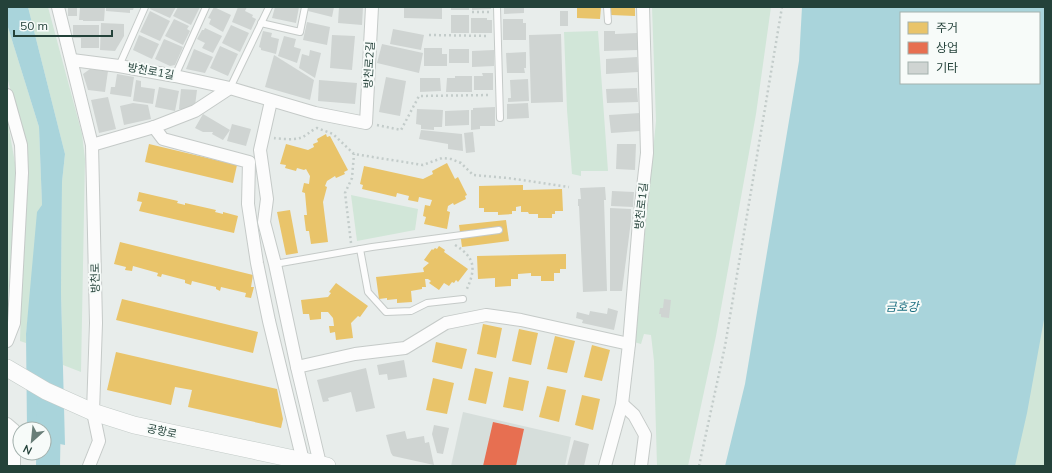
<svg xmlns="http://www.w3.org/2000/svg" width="1052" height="473" font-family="Mulish,'Noto Sans KR',sans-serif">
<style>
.built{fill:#d6dedb}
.green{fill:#d1e6d8}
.water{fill:#a9d4db;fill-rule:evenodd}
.homes{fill:#e9c46a}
.shops{fill:#e76f51}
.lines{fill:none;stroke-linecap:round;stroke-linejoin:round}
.river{stroke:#a9d4db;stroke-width:24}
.building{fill:#cfd4d2}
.lane-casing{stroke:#c5cac8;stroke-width:8}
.street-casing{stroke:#c5cac8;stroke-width:14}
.secondary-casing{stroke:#c3cbc8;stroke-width:18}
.path{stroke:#c3ccca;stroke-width:2.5;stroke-dasharray:2 3;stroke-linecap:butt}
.lane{stroke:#fcfcfc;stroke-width:6}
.street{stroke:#fcfcfc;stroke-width:12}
.secondary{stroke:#fcfcfc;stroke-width:17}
.labels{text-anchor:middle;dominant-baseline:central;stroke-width:4;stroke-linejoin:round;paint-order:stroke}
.street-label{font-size:11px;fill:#24423a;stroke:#f7fbf9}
.water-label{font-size:12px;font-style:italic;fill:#1c6f80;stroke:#f7fbf9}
</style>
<rect width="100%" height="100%" fill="#e8edeb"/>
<polygon class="built" points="463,412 571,437 565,466 451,466"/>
<g class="green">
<polygon points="28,7 48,7 82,134 85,159 81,372 63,365 61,292 62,182 65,154"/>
<polygon points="652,7 771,7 756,114 716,336 688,466 657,466 654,361 651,335 644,334 641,344 634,342 656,121"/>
<polygon points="7,24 39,127 42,205 26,334 26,343 20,341 26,159 22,132 7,77"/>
<polygon points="598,31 608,171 581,171 581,176 572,174 567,110 564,32"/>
<polygon points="7,118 17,174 7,313"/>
<polygon points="351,195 418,209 415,230 357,241"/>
<polygon points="1045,258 1045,466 1003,466"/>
</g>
<g class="water">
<polygon points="7,7 28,7 65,154 62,182 61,292 65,445 44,441 44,429 27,429 26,334 37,212 42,205 39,127 7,24"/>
<path d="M802 7H1045V314L1027 413 1015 466H725L745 384 799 61ZM901 13H1039V83H901Z"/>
</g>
<g class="homes">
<polygon points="577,7 601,7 600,19 577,18"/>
<polygon points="611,7 635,7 635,16 611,15"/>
<polygon points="326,134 327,137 330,136 348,170 344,172 345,174 336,178 335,176 327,181 325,186 327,187 323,202 328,242 311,244 309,231 306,231 304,215 307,215 305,193 302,192 304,183 309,184 310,176 306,169 304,170 297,168 296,171 285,168 286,165 280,164 286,144 308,150 314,147 313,144 318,142 317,139"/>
<polygon points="149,144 237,165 233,183 145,162"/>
<polygon points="447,163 455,179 458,177 467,195 465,196 466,199 454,205 453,203 448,206 447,211 450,212 447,229 424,224 426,217 423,216 425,205 430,206 432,200 419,197 418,202 408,200 409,196 397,193 396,197 362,189 363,185 360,184 364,166 423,179 433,174 432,171"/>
<polygon points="523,185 523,190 562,189 563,211 555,211 555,214 552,214 552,218 538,218 538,214 529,214 528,212 521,212 521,206 516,207 516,211 512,211 512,214 498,215 498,212 484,212 484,208 479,208 479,186"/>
<polygon points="139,192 178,201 177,203 185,205 185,203 216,210 215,212 223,214 223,212 238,216 234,233 139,211 142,202 137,201"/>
<polygon points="290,210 298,253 286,255 277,212"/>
<polygon points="506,220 509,241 462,247 459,225"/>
<polygon points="120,242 253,275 251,287 254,287 251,298 245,297 246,293 221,287 220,291 216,289 216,287 192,281 191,285 185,283 185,280 162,274 161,277 157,276 158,273 133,266 132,271 125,270 126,267 114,264"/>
<polygon points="439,246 445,250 444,252 468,269 458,282 456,280 454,283 452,282 449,286 444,283 439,290 429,283 431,281 428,279 425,279 426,287 422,287 422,289 411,291 412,302 397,303 397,299 387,300 387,298 379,299 376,277 424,272 423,268 429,263 424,260 432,249 433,250 435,248 437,249"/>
<polygon points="566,254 566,269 560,269 560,273 554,273 554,281 541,281 541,276 531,276 531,273 518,274 518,279 511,279 511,286 495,287 495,278 478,279 477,256"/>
<polygon points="336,283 368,306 360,317 358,316 351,323 353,338 336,340 335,332 330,333 329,326 334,326 333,318 328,312 321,312 321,319 310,320 309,314 303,314 301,300 328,297 331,293 329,292"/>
<polygon points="122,299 258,332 253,353 116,320"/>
<polygon points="483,324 502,328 496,358 477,354"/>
<polygon points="519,329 538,333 531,365 512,361"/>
<polygon points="555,336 575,341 567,373 547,369"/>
<polygon points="436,342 467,349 462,369 432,362"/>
<polygon points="592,345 610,350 602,381 584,377"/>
<polygon points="116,352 277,389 283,419 281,428 188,407 192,390 175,387 171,405 107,390"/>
<polygon points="475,368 493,372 486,404 468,400"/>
<polygon points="509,377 529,381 523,411 503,407"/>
<polygon points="433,378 454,383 447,414 426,410"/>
<polygon points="547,386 566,390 559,422 539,417"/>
<polygon points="582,395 600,399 593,430 575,425"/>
</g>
<polygon class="shops" points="493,422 524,429 516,466 483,466"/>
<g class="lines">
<polyline class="river" points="48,466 49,408"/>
</g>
<g class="building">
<rect x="68" y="7" width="9" height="9"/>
<polygon points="80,7 105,7 104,21 83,21 83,20 79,20"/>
<polygon points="106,7 134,7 133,10 130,10 130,13 106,11"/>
<polygon points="151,7 176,7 170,18 150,9"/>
<polygon points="178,7 200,7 191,25 173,16"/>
<polygon points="214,7 231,15 223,32 209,24 211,19 208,18"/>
<polygon points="238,7 247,7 245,11 253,15 252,17 256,19 251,30 232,22"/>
<polygon points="275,7 299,7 296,23 272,18"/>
<polygon points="309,7 334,7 332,17 308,11"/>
<polygon points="339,7 363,7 362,25 338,23"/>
<polygon points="404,7 442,7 442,19 404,18"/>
<rect x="451" y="7" width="18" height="3"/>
<polygon points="472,7 491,7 491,9 472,10"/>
<polygon points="504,7 524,7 524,13 504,14"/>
<polygon points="150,11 170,21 160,41 140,32"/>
<rect x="560" y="11" width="8" height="15"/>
<rect x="451" y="15" width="18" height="18"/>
<polygon points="471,18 487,18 487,20 492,20 492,33 471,33"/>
<polygon points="174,19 189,26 187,29 190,31 183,45 165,36"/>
<polygon points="503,19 523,19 523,23 526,23 526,40 503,40"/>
<polygon points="307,22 330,27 327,45 303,40"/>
<polygon points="101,23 124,24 124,36 115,51 100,50"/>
<polygon points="73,25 99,25 99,48 81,48 81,38 73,38"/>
<polygon points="231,25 249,33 240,52 222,43"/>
<polygon points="205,28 222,36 213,53 202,48 205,43 197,39 202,30 204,30"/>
<polygon points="393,29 424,35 421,50 390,44"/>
<polygon points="263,31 272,33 271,37 279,39 276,54 261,50 261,48 259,47"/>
<polygon points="604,31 615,31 615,34 637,33 638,50 604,51"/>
<polygon points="561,34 563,102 531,103 529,35"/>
<polygon points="139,35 159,44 152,59 133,50"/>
<polygon points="332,35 355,36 352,70 330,68"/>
<polygon points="284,36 296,39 294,47 301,49 297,63 278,56"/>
<polygon points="164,39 183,47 175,65 170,66 155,59"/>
<polygon points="382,44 423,53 419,73 377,63"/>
<polygon points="220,46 238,54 228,76 210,68"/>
<polygon points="424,48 442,48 442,54 447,54 447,66 424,66"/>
<polygon points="194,49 213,57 205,73 186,69"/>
<rect x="449" y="49" width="20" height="14"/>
<polygon points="310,50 321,53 315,78 299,68 302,54 309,56"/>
<polygon points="494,50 494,66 472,67 472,51"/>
<polygon points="526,52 526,68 524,68 525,73 507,73 506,53"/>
<polygon points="274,55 314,80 310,100 265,87"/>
<polygon points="637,57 638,72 606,74 606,59"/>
<polygon points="90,69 108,71 105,92 88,90 83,74"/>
<polygon points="482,73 493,73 493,90 474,90 474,76 483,76"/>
<polygon points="117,74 134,77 131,97 110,94 111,87 115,87"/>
<polygon points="455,76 472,76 472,92 446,92 447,78 455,78"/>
<polygon points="386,77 406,81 400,116 379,112"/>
<polygon points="420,78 440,78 441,91 420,92"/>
<polygon points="528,79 529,101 508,102 508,98 511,98 510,80"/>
<polygon points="136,80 141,81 141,87 155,89 153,104 133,101"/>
<polygon points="319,80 357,83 355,104 318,101"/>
<polygon points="159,87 179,91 175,111 155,107"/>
<polygon points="637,88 638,102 607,103 606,89"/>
<polygon points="181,89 197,90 195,106 185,110 179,109"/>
<polygon points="108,97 116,129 99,133 91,100"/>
<polygon points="133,103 148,105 151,119 124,125 120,106"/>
<polygon points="528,103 529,118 507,119 507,104"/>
<polygon points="495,107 495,126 480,126 480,129 471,130 471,110 473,110 473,108"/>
<polygon points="417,109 443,110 442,127 434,127 434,130 421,129 421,125 416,124"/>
<polygon points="469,110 469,125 445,126 445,111"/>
<polygon points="640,113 640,117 639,118 640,131 611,133 609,115"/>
<polygon points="203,114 230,130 223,140 212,134 213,132 203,132 195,128"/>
<polygon points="232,124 251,129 246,146 227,141"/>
<polygon points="421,130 462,134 463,151 448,149 448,144 419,139"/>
<polygon points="473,132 475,152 466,153 464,133"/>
<polygon points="617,144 636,144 635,170 616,169"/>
<polygon points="605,187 606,200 604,200 607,291 583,292 579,206 578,206 578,199 581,199 580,188"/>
<polygon points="612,191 634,192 633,207 611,206"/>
<polygon points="610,208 631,209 631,221 622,291 610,291"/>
<polygon points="664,299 671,300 669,318 661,317 661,314 659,314 660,308 663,308"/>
<polygon points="608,308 618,311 614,330 582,323 583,320 576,318 577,312 589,315 590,311 607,314"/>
<polygon points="404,360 407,377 388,380 387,374 379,375 377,365"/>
<polygon points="366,368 375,408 356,412 351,392 328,398 329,401 323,402 317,380"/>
<polygon points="434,425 449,428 443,454 437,453 432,434"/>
<polygon points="405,431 407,439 424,436 425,443 429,442 434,465 393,456 391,453 386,435"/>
<polygon points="574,440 589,444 584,466 567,466"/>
</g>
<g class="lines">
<g class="lane-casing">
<g id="lane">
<polyline points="497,7 500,118"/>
<polyline points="607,7 608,21"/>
<polyline points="261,23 300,32 305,7"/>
<polyline points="119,66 145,7"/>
<polyline points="175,76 206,7"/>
<polyline points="230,88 269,7"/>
<polyline points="360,249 368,292 386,312 411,311 427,303 463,299"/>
<polyline points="275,264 372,247 499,230"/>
</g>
</g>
<g class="street-casing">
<g id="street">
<polyline points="58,7 92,145 96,323 93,412 99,441 89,466"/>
<polyline points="72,60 119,66 175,76 230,88 315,113 366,123 372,7"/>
<polyline points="7,95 21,145 22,173 14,323 7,341"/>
<polyline points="271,101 260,150 267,199 264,222 275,264 297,367 320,464"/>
<polyline points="154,127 163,139 249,162 248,204 257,263 269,321 303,461"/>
<polyline points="92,145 154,127 195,111 230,88"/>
<polyline points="297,367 355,354 405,348 446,323 486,315 521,320 629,344"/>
<polyline points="622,404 634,415 645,435 641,466"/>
<polyline points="7,424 14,430 14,466"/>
<polyline points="605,466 622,404 629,344 639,222 647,153 643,7"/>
</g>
</g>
<g class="secondary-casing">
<polyline id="secondary" points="7,368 46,391 93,412 134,425 327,466"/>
</g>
<g class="path">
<polyline points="472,12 489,12"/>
<polyline points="429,35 489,36"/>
<polyline points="377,125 401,130 419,96 491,95"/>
<path d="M274 138C280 139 295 140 300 138 305 137 310 131 317 128L333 134 354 154 423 165 442 158 451 159 461 163 473 175 508 178 569 187"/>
<polyline points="351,243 345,193 352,178 354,154"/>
<path d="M455 245C476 258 476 269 466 291"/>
<polyline points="699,466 725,346 782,7"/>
</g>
<use href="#lane" class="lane"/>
<use href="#street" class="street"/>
<use href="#secondary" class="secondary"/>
</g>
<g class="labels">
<g class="street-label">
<text transform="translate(369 65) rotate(-87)">방천로2길</text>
<text transform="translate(151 71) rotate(10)">방천로1길</text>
<text transform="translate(641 206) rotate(-84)">방천로1길</text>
<text transform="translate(95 278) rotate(-91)">방천로</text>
<text transform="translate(162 431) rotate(12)">공항로</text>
</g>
<g class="water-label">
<text x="902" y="306">금호강</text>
</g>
</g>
<rect width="1052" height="473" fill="none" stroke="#24423a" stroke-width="16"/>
<rect x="900" y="12" width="140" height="72" fill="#f7fbf9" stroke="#a3b1ad"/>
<rect x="908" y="22" width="20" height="12" fill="#e9c46a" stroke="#a3b1ad"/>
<text x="936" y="32" font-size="12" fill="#24423a">주거</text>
<rect x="908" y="42" width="20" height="12" fill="#e76f51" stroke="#a3b1ad"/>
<text x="936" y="52" font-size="12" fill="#24423a">상업</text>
<rect x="908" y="62" width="20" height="12" fill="#cfd4d2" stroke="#a3b1ad"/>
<text x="936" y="72" font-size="12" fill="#24423a">기타</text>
<g transform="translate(32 441) rotate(207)"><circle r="19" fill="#f7fbf9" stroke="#a3b1ad"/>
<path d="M0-3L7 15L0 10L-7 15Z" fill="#697e78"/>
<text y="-6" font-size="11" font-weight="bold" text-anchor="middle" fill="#24423a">N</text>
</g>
<path d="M14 30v6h98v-6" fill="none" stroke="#24423a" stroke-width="2"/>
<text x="20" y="30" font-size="12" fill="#24423a" stroke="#f7fbf9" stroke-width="3" paint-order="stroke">50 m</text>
</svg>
